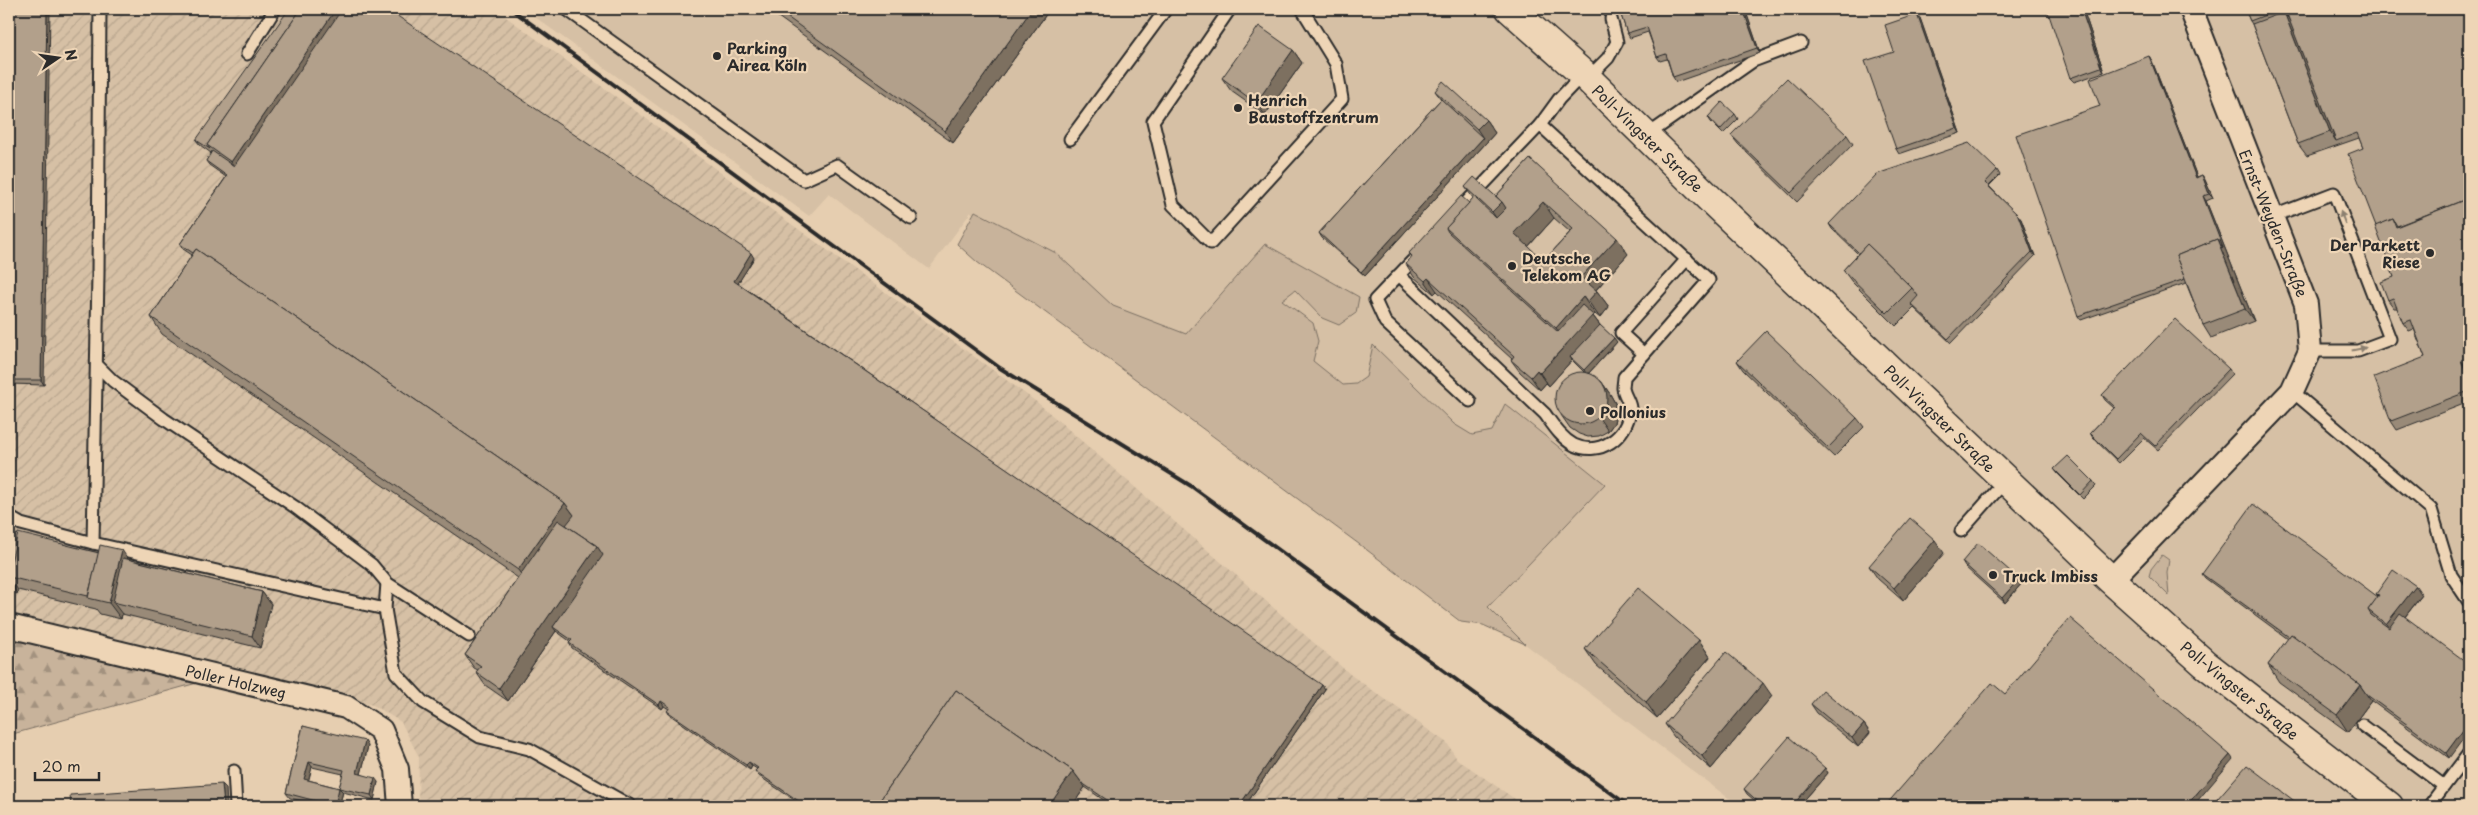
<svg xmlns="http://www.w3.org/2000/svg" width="2478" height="815" font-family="'Playpen Sans',sans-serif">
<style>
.built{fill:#d6c0a5}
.industrial{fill:url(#industrial-furrows)}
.grass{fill:#c8b39b;stroke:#7a6f63}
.forest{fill:url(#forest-firs);stroke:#7a6f63}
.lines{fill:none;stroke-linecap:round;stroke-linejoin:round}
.lane-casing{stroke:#2b2b2b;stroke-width:15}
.street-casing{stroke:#2b2b2b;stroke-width:26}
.secondary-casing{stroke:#2b2b2b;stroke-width:31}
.lane{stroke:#eed5b6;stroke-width:11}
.street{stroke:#eed5b6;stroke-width:22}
.secondary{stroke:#eed5b6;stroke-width:28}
.rail{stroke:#2b2b2b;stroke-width:4}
.wall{fill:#998a78;stroke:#2b2b2b;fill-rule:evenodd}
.shaded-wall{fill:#7d7061;stroke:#2b2b2b}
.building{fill:#b2a08b;stroke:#2b2b2b;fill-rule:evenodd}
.oneway{fill:#8c8070}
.poi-dot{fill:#2b2b2b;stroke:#eed5b6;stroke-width:2}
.labels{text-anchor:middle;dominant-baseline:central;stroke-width:4.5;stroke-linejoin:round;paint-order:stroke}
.poi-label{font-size:15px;font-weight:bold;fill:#2b2b2b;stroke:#eed5b6;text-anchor:start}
.street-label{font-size:15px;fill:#2b2b2b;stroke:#eed5b6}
</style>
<defs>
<pattern id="industrial-furrows" width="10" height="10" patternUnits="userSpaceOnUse" patternTransform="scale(1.25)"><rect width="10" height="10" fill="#d6c0a5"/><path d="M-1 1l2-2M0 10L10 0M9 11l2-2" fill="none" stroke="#b8a58e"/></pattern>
<pattern id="forest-firs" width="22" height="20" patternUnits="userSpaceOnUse" patternTransform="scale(1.25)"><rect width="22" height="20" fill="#c8b39b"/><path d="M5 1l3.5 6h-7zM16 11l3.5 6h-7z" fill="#a3927f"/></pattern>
</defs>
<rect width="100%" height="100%" fill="#e6ceb0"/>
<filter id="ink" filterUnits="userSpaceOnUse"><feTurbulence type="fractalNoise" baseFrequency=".02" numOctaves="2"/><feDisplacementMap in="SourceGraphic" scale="10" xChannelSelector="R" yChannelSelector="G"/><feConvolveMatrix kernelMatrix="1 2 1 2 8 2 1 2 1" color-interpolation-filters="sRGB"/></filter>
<g filter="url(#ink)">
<polygon class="built" points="524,9 2469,9 2469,806 1739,806 1525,644 1483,625 1350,533 971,212 929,269 829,194 809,216"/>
<polygon class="industrial" points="9,9 495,9 1038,403 1351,675 1447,743 1457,759 1525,806 418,806 419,757 401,722 373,705 233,673 9,616"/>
<g class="grass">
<polygon points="975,211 1056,253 1113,306 1186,334 1265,244 1359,297 1356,313 1339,325 1322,318 1295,290 1282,300 1313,323 1318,341 1313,361 1343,385 1356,384 1366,377 1373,345 1454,424 1472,435 1492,431 1505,404 1605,484 1488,607 1525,644 1483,625 1461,622 1367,550 977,262 957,244"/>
<polygon points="2162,555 2169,560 2167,573 2169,596 2149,576 2151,569"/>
</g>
<polygon class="forest" points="9,616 233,673 9,735"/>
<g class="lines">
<g class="lane-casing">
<g id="lane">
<polyline points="100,9 98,274 93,543 385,609"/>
<polyline points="566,9 804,180 837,165 911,218"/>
<polyline points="1230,9 1153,121 1173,205 1211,243 1342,99 1336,64 1302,9"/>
<polyline points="247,54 275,9"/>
<polyline points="1587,79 1608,58 1617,42 1611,19"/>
<polyline points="1646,136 1753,61 1801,43"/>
<polyline points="1070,139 1166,9"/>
<polyline points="1458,211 1540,125"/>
<polyline points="2271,217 2334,193 2390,339 2358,351 2310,351"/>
<polyline points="1417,256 1375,300 1385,322 1470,401"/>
<path d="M1399 275 1545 414C1553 425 1561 438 1574 445 1600 457 1627 437 1630 410 1631 403 1624 396 1623 388 1623 385 1624 380 1624 377L1709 280 1540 125 1559 99 1583 74"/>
<polyline points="1644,354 1621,333 1687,259"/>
<polyline points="97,365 113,381 164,419 295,507 372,565 387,583 469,636"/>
<polyline points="2292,391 2431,509 2451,575 2469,602"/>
<polyline points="9,517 21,524 93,543"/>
<polyline points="1961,531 2006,480"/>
<polyline points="387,583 385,609 396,673 423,702 480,737 529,749 631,806"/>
<polyline points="2362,725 2444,786"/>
<polyline points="234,771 236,806"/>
<polyline points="2429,806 2469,753"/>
</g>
</g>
<g class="street-casing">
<g id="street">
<polyline points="2111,580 2292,391 2310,351 2306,304 2191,9"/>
<polyline points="9,626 346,707 381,730 397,769 400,806"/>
</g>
</g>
<g class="secondary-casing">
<polyline id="secondary" points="1510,9 1583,74 1710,199 2111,580 2205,664 2389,806"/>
</g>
<use href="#lane" class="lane"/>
<use href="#street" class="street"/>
<use href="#secondary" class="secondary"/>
<polyline class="rail" points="511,9 1000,368 1191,486 1629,806"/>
</g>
<g class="wall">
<polygon points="9,9 44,385 9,384"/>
<polygon points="767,9 1050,9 953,143"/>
<polygon points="1619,9 1745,9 1760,53 1676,82 1673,77 1667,59 1660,61 1657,57 1648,32 1630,38 1627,33"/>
<polygon points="2083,9 2104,72 2074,82 2070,78"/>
<polygon points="2245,9 2469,9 2469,368 2467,369 2469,375 2469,402 2397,430 2391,421 2425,357 2414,329 2409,331 2403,323 2397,308 2394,308 2388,300 2394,277 2376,226 2363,148 2359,138 2307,156 2298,144 2252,24 2250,21"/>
<polygon points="1920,18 1960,133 1899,154 1896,149 1894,52"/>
<polygon points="1293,50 1302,63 1265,115 1231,91 1222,78"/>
<polygon points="2149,56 2152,61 2197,177 2202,175 2205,180 2213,198 2206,201 2254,321 2211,338 2203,325 2186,283 2081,320 2078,316 2100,106"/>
<polygon points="1435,91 1486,120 1495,133 1365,276 1322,238 1319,233 1441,99"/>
<polygon points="1735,114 1738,119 1723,134 1711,122 1708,117"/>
<polygon points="1731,135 1847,135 1853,144 1797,202 1738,144"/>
<polygon points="196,140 754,258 738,283 1325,689 1245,806 1112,806 1085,787 1072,806 803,806 759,776 755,771 757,769 752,766 750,770 670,715 667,711 669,709 664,706 662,709 572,648 569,643 571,642 556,631 508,701 485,685 476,672 478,670 474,668 465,655 518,578 162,334 151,317 192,255 183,249 180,244 226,177 209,165 206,161 211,153 200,145"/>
<path d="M1530 159 1628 254 1596 290 1609 307 1600 318 1595 314 1593 316 1600 325 1617 342 1589 373 1601 381 1610 394 1615 403 1616 413 1614 423 1608 431 1599 436 1588 437 1579 434 1570 428 1561 415 1584 372 1572 360 1549 386 1546 383 1540 390 1520 372 1511 360 1512 359 1437 291 1434 294 1414 277 1406 264 1412 257 1409 253 1469 203 1473 198 1465 187 1496 196ZM1554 218 1570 232 1544 261 1528 247Z"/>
<polygon points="1997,170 2000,175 1989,186 2021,219 2035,256 1951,343 1914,308 1896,326 1852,282 1843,270 1858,254 1832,229 1829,224"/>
<polygon points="1737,361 1857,418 1864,427 1834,457 1743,370"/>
<polygon points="2229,369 2232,374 2158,450 2144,438 2119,463 2093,438 2090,433 2114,408 2105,400 2102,395"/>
<polygon points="2054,469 2093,481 2096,486 2083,499 2058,474"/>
<polygon points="9,533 127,559 262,592 271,604 260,648 122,614 121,619 100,614 96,609 18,590 17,594 9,592"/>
<polygon points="1944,553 1903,601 1878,579 1869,566"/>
<polygon points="1962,562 2019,579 2022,583 2005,603 1965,567"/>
<polygon points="2202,574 2378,597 2378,596 2376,594 2422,595 2405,617 2449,758 2370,700 2371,701 2348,732 2279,682 2268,665 2288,639 2205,578"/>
<polygon points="1699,640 1710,657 1657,718 1596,665 1585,649"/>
<polygon points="1772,696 1711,769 1674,737 1665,724"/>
<polygon points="1811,704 1864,724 1870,733 1858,747 1817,713"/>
<path d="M303 726 368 746 361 774 378 782 374 800 343 792 339 806H323L290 798 286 793ZM312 767 343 774 339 788 308 780Z"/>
<polygon points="1825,768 1828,773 1799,806 1761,806 1747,794 1744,789"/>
</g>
<g class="shaded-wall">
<polygon points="47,9 50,9 44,385 41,380"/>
<polygon points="336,9 338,9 343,16 237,170 231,162"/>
<polygon points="1032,9 1050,9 953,143 945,131"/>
<polygon points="1743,9 1745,9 1760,53 1757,48"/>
<polygon points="2081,9 2083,9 2104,72 2101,67"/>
<polygon points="2282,9 2287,9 2293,25"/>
<polygon points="2284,12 2293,25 2336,141 2330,132"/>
<polygon points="1917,14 1920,18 1960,133 1957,128"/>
<polygon points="1293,50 1302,63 1265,115 1256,103"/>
<polygon points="2149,56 2152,61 2199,182 2196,178"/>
<polygon points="1486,120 1495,133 1365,276 1361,272 1483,138 1477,129"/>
<polygon points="2202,175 2205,180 2213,198 2209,194"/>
<polygon points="2203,196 2206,201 2254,321 2245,309 2217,239"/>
<polygon points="1502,202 1518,224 1508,235 1492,212"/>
<polygon points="1543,202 1554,218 1525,250 1514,233"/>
<polygon points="2018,215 2021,219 2035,256 2032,252"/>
<polygon points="1617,238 1628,254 1593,293 1581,277"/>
<polygon points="751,253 754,258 737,285 734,281"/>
<polygon points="1428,278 1437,291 1434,294 1425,281"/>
<polygon points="1597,291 1609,307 1600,318 1588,301"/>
<polygon points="1583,297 1595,314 1593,316 1602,328 1570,357 1572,360 1549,386 1540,373 1567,344 1556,328"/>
<polygon points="1614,338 1617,342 1587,375 1584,370"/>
<polygon points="2461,360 2467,369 2469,375 2469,382"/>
<polygon points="1537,370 1546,383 1540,390 1531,377"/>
<polygon points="1601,381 1610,394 1615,403 1616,413 1614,423 1608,431 1599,418"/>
<polygon points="565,503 577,519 530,587 518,570"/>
<polygon points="1935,540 1944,553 1903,601 1894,588"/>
<polygon points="597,546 606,559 553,627 556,631 508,701 499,688"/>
<polygon points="122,550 133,567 113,602 122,614 121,619 109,603"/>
<polygon points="2019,579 2022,583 2005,603 2002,598"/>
<polygon points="15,586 18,590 17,594 14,589"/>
<polygon points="2416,586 2422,595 2392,633 2386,624"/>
<polygon points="262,592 271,604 260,648 252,636"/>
<polygon points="1699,640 1710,657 1657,718 1646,702"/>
<polygon points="1763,683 1772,696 1711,769 1702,756"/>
<polygon points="1322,685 1325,689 1245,806 1239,806"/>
<polygon points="2360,685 2371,701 2348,732 2337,715"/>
<polygon points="661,701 664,706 662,709 659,705"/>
<polygon points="2469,722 2469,731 2449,758 2446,753"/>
<polygon points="1864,724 1870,733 1858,747 1852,738"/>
<polygon points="365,741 368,746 360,778 357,773"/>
<polygon points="2230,755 2233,759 2193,806 2186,806"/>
<polygon points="309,762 312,767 308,783 304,779"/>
<polygon points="749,762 752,766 750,770 746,765"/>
<polygon points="1825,768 1828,773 1799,806 1792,806"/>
<polygon points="1073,771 1085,787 1072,806 1049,806"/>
<polygon points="375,778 378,782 374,800 371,795"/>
<polygon points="222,784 226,788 227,806 224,806"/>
<polygon points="339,788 343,792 339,806 335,806"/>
</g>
<g class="building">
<polygon points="9,9 47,9 41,380 9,380"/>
<polygon points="289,9 301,9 207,145 210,149 196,140"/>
<polygon points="301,9 336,9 231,162 207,145"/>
<polygon points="338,9 387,9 751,253 734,281 1322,685 1239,806 1116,806 1082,783 1073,771 956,690 876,806 806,806 755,771 758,768 749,762 746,765 667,711 670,707 661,701 659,705 569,643 572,640 553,627 603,555 597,546 566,525 574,515 565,503 196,249 193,253 180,244 227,176 206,161 212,151 234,166 340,12"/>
<polygon points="776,9 1032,9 945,131"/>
<polygon points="1619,9 1743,9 1757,48 1673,77 1666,54 1657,57 1647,27 1627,33"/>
<polygon points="2047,9 2081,9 2101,67 2070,78"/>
<polygon points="2245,9 2281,9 2250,21"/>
<polygon points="2285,9 2469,9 2469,198 2397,226 2393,219 2376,226 2348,154 2363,148 2357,133 2336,141"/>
<polygon points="2284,12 2330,132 2298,144 2252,24"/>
<polygon points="1917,14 1957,128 1896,149 1865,61 1894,52 1885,25"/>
<polygon points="1259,26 1293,50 1256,103 1222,78"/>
<polygon points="2149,56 2196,178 2202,175 2209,194 2203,196 2223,248 2217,239 2176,256 2185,279 2078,316 2016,135 2100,106 2090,79"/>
<polygon points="1787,78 1847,135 1791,193 1731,135"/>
<polygon points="1443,81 1486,120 1477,129 1435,91"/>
<polygon points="1441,99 1483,138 1361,272 1319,233"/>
<polygon points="1722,102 1735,114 1720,130 1708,117"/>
<polygon points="1969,143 1997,170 1985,183 2018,215 2032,252 1948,339 1911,304 1918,296 1912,288 1867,244 1859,253 1829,224 1877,174"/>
<path d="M1530 159 1617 238 1581 277 1597 291 1588 301 1583 297 1556 328 1446 228 1474 197 1496 218 1506 208 1502 202 1496 196ZM1543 202 1573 229 1544 261 1514 233Z"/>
<polygon points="1474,177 1502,202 1492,212 1465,187"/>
<polygon points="1461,196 1469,203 1446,228 1448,232 1558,332 1582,305 1593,315 1540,373 1537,370 1531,377 1511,360 1514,356 1428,278 1425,281 1406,264 1412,256 1409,253"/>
<polygon points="2469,198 2469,357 2461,360 2469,382 2469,391 2391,421 2374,377 2425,357 2411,320 2403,323 2393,298 2388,300 2381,282 2394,277 2375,226 2393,219 2396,227"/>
<polygon points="2217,239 2245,309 2203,325 2176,256"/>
<polygon points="1867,244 1912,288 1887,313 1843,270"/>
<polygon points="196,249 565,503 518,570 151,317"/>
<polygon points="2175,319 2229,369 2155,446 2141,433 2116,459 2090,433 2115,407 2102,395"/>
<polygon points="1600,325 1614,338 1584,370 1570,357"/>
<polygon points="1766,331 1857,418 1828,448 1737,361"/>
<circle cx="1581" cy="398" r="26"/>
<polygon points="2068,456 2093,481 2080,495 2054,469"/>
<polygon points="2253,504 2378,597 2368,610 2371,615 2389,628 2400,613 2469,664 2469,722 2446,753 2367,695 2360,685 2291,634 2289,637 2202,574"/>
<polygon points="1910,518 1935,540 1894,588 1869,566"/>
<polygon points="558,520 597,546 499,688 476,672 481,666 465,655"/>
<polygon points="9,533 18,535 9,571"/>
<polygon points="18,533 99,553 88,596 9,577 9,571"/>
<polygon points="1978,543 2019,579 2002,598 1962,562"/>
<polygon points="100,545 122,550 109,603 88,598"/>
<polygon points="123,558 262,592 252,636 113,602"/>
<polygon points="2393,570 2416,586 2386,624 2368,610 2379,595 2376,594"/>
<polygon points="9,579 13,585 15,586 14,589 9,588"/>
<polygon points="1638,588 1699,640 1646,702 1585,649"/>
<polygon points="2070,618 2230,755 2186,806 1885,806 1992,683 2005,694"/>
<polygon points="2291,634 2360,685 2337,715 2268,665"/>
<polygon points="1726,652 1763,683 1702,756 1665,724"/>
<polygon points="956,690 1073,771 1049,806 876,806"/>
<polygon points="1823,690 1864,724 1852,738 1811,704"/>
<path d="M303 726 365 741 357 773 375 778 371 795 339 788 335 806 286 793ZM309 762 344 770 339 788 304 779Z"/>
<polygon points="1789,737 1825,768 1792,806 1763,806 1744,789"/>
<polygon points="2247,765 2301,806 2211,806"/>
<polygon points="222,784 224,806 71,806 70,795"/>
</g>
<defs><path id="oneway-solid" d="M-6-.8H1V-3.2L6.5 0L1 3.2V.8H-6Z" transform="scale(1.25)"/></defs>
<g class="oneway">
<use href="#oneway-solid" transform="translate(2343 218) rotate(-111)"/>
<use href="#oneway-solid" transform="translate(2359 349) rotate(-12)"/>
</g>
</g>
<g class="poi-dot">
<circle cx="717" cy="56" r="5"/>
<circle cx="1238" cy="108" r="5"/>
<circle cx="2430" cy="253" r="5"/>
<circle cx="1512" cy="266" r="5"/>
<circle cx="1590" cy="411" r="5"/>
<circle cx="1993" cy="575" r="5"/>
</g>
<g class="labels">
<g class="poi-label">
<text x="727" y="47">Parking<tspan x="727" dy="17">Airea Köln</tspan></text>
<text x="1248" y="99">Henrich<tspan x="1248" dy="17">Baustoffzentrum</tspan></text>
<text x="2420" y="244" text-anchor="end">Der Parkett<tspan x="2420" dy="17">Riese</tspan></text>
<text x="1522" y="257">Deutsche<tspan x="1522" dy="17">Telekom AG</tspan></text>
<text x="1600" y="411">Pollonius</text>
<text x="2003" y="575">Truck Imbiss</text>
</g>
<g class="street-label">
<text transform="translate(1648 138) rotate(44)">Poll-Vingster Straße</text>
<text transform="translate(2274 223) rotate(68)">Ernst-Weyden-Straße</text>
<text transform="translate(1940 418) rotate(44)">Poll-Vingster Straße</text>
<text transform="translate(236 681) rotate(13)">Poller Holzweg</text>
<text transform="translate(2240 690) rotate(39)">Poll-Vingster Straße</text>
</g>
</g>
<rect width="2478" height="815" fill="none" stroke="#eed5b6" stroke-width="30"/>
<rect x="15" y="15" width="2448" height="785" fill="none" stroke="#2b2b2b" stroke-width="2" filter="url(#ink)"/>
<g transform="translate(58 58) rotate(77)" stroke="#eed5b6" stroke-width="4" paint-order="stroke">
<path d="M0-4L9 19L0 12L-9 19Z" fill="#2b2b2b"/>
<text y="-8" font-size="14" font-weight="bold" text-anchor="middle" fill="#2b2b2b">N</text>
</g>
<path d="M35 772v8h64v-8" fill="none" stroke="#2b2b2b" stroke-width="2.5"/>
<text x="42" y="772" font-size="15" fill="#2b2b2b" stroke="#eed5b6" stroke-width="4" paint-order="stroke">20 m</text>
</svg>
